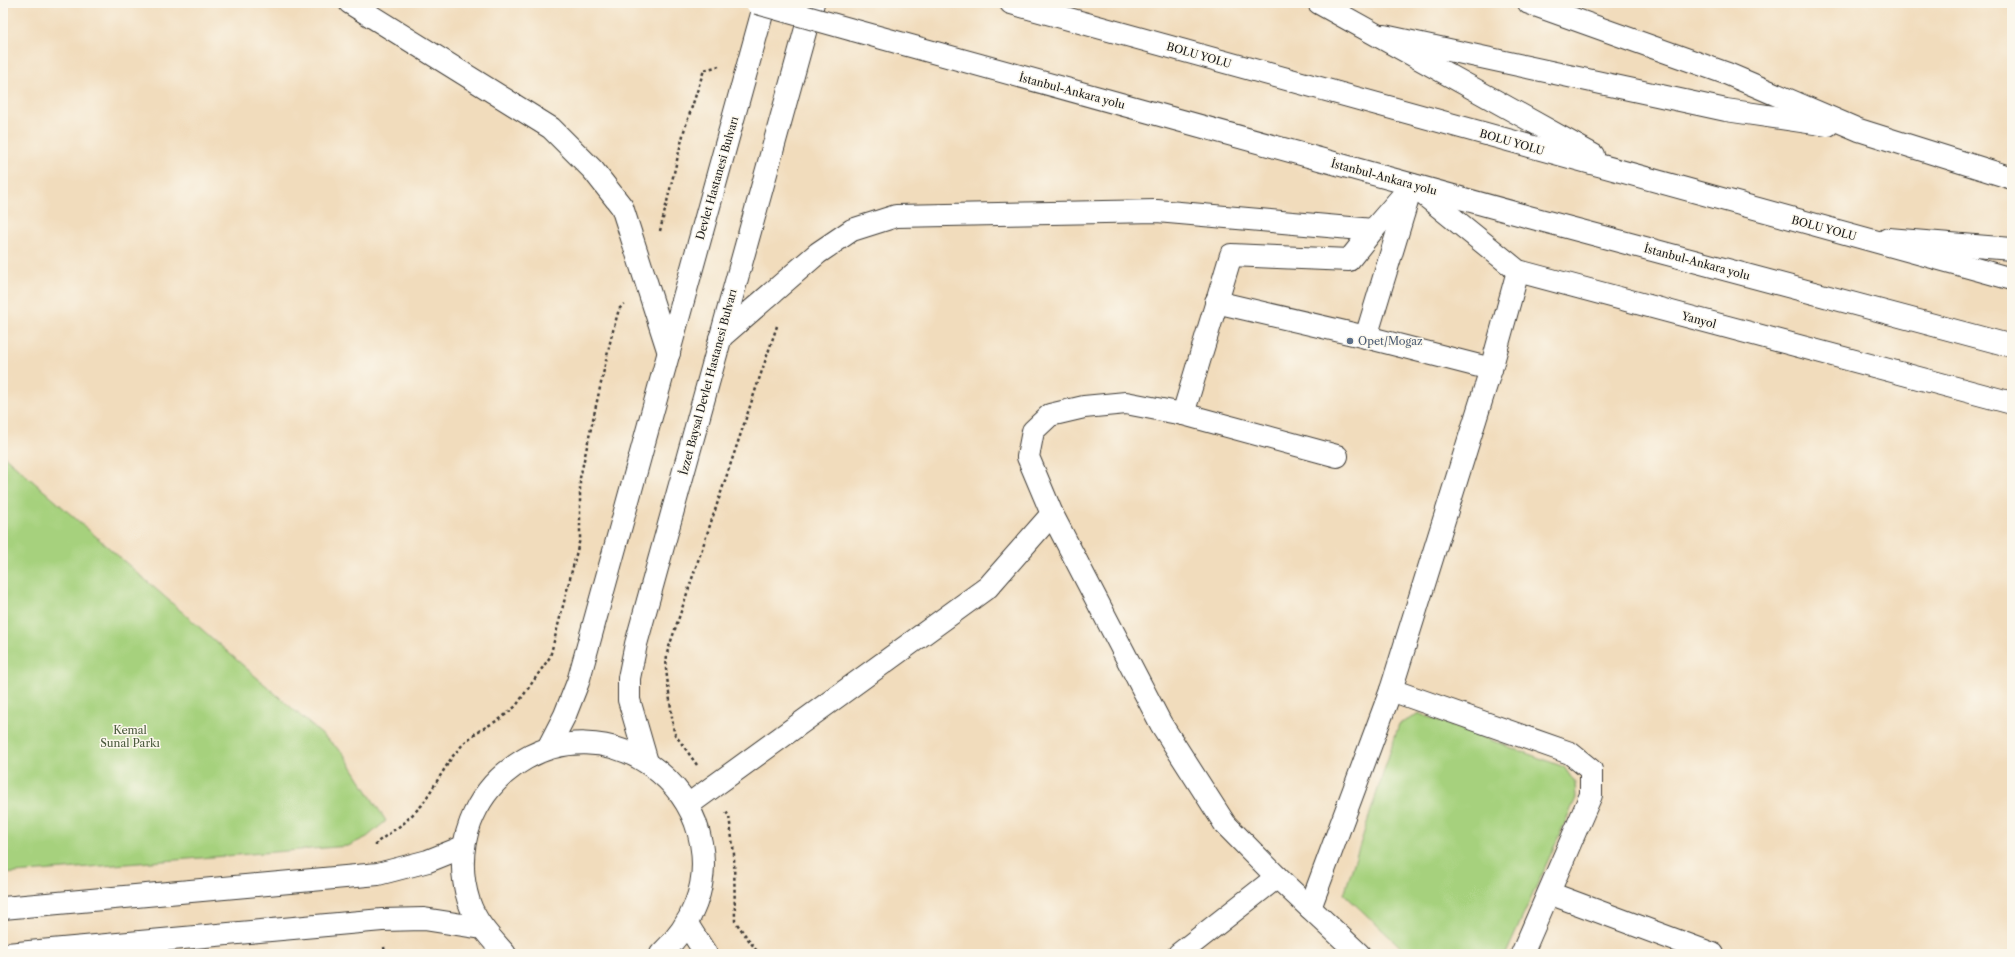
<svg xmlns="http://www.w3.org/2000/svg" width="2015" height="957" font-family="'Libre Caslon Text',serif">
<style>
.green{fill:#a6d17d;stroke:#61764c}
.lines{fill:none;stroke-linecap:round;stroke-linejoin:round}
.minor-casing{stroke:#3c3934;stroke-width:24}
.major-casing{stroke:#3c3934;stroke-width:24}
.highway-casing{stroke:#3c3934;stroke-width:24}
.path{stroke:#3c3934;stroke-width:2.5;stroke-dasharray:3 3;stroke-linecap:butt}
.minor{stroke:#fff;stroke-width:22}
.major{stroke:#fff;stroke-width:22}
.highway{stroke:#fff;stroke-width:22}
.highway-bridge-casing{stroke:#3c3934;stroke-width:24;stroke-linecap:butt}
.highway-bridge{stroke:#fff;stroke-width:22}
.service-dot{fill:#5c6f8a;stroke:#fbf7ec;stroke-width:1.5}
.labels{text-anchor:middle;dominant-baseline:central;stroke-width:3;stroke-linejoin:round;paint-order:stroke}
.street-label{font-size:11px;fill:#1c1c1c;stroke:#fbf7ec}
.service-label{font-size:11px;fill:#4e5e75;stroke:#fbf7ec;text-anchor:start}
.park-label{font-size:11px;fill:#4c5b3e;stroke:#fbf7ec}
</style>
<rect width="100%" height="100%" fill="#fbf7ec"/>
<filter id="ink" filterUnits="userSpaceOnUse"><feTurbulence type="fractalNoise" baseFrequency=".025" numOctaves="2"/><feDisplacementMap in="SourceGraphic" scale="8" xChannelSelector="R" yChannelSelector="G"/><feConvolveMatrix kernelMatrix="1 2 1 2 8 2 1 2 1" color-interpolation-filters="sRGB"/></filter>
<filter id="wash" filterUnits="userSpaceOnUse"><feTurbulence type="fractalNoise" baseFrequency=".012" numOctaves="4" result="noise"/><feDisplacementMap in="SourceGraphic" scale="16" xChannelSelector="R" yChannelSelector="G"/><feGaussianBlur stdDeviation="0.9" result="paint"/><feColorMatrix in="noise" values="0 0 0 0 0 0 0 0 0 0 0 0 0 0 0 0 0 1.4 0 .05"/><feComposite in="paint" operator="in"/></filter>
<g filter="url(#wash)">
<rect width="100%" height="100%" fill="#f1dcbc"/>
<g class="green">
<polygon points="3,455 343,753 386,821 367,837 348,846 3,874"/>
<polygon points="1420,714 1564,767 1575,783 1576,798 1506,954 1408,954 1344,894 1399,724"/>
</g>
</g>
<g filter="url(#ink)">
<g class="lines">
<g class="minor-casing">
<g id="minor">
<polyline points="1529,3 1728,74 1859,130 2012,178"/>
<polyline points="1384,36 1726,110 1828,125"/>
<polyline points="1888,239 2012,249"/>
<polyline points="1216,302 1366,337 1412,185 1518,271 2012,403"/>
<polyline points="1366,337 1491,369"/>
<polyline points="1183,414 1231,255 1349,260 1373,230"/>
<polyline points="1337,456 1183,414 1126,403 1084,407 1050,415 1033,431 1028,457 1052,514 1161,724 1225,824 1277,877 1359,954"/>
<polyline points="1391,690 1570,753 1591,770 1591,795 1522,954"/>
<polyline points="688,805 988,587 1052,514"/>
<polyline points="1549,893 1713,954"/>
<polyline points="1310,908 1391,690 1491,369 1518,271"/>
<polyline points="1179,954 1277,877"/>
</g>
</g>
<g class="major-casing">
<g id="major">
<polyline points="548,748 565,715 578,682 765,3"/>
<polyline points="647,762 629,700 629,678 636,644 813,3"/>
<polyline points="3,908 378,874 428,861 463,847"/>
<polyline points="687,924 706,954"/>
<polyline points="7,954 382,920 424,919 482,928"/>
<path d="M505 954C491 938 476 923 469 902 433 788 566 694 659 772 681 790 696 815 701 843 709 886 692 925 661 954"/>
</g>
</g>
<g class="highway-casing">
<g id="highway">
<polyline points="350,3 551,128 593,170 622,207 669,353"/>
<polyline points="1011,3 2012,279"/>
<polyline points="1319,3 1593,155"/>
<polyline points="853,30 1529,217 2012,346"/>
<polyline points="720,338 818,253 852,230 896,216 1157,211 1373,230 1412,185"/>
</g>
</g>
<g class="path">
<polyline points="660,231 684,131 704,70 719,66"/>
<polyline points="697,765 674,733 666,669 667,653 777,326"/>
<polyline points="726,812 729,816 734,854 735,921 759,954"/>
<polyline points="376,846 376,843 404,823 422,805 452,757 464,743 477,732 500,719 516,706 550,657 580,539 580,478 611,338 619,309 624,304"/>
<polyline points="384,947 385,954"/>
</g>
<use href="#minor" class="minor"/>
<use href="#major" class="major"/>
<use href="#highway" class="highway"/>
<g class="highway-bridge-casing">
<polyline id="highway-bridge" points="757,3 853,30"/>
</g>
<use href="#highway-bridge" class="highway-bridge"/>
</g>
</g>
<circle class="service-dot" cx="1350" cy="341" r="4"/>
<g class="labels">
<g class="street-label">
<text transform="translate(1199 55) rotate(16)">BOLU YOLU</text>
<text transform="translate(1072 91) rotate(15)">İstanbul-Ankara yolu</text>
<text transform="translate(1512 142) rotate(16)">BOLU YOLU</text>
<text transform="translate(1384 177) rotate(15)">İstanbul-Ankara yolu</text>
<text transform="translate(717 178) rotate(-74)">Devlet Hastanesi Bulvarı</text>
<text transform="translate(1824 228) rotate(15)">BOLU YOLU</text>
<text transform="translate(1697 262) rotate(15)">İstanbul-Ankara yolu</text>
<text transform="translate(1699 320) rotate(15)">Yanyol</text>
<text transform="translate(708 382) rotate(-75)">İzzet Baysal Devlet Hastanesi Bulvarı</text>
</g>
<g class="service-label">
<text x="1358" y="341">Opet/Mogaz</text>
</g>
<g class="park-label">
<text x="130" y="730">Kemal<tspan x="130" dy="13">Sunal Parkı</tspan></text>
</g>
</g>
<rect width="2015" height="957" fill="none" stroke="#fbf7ec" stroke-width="16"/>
</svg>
